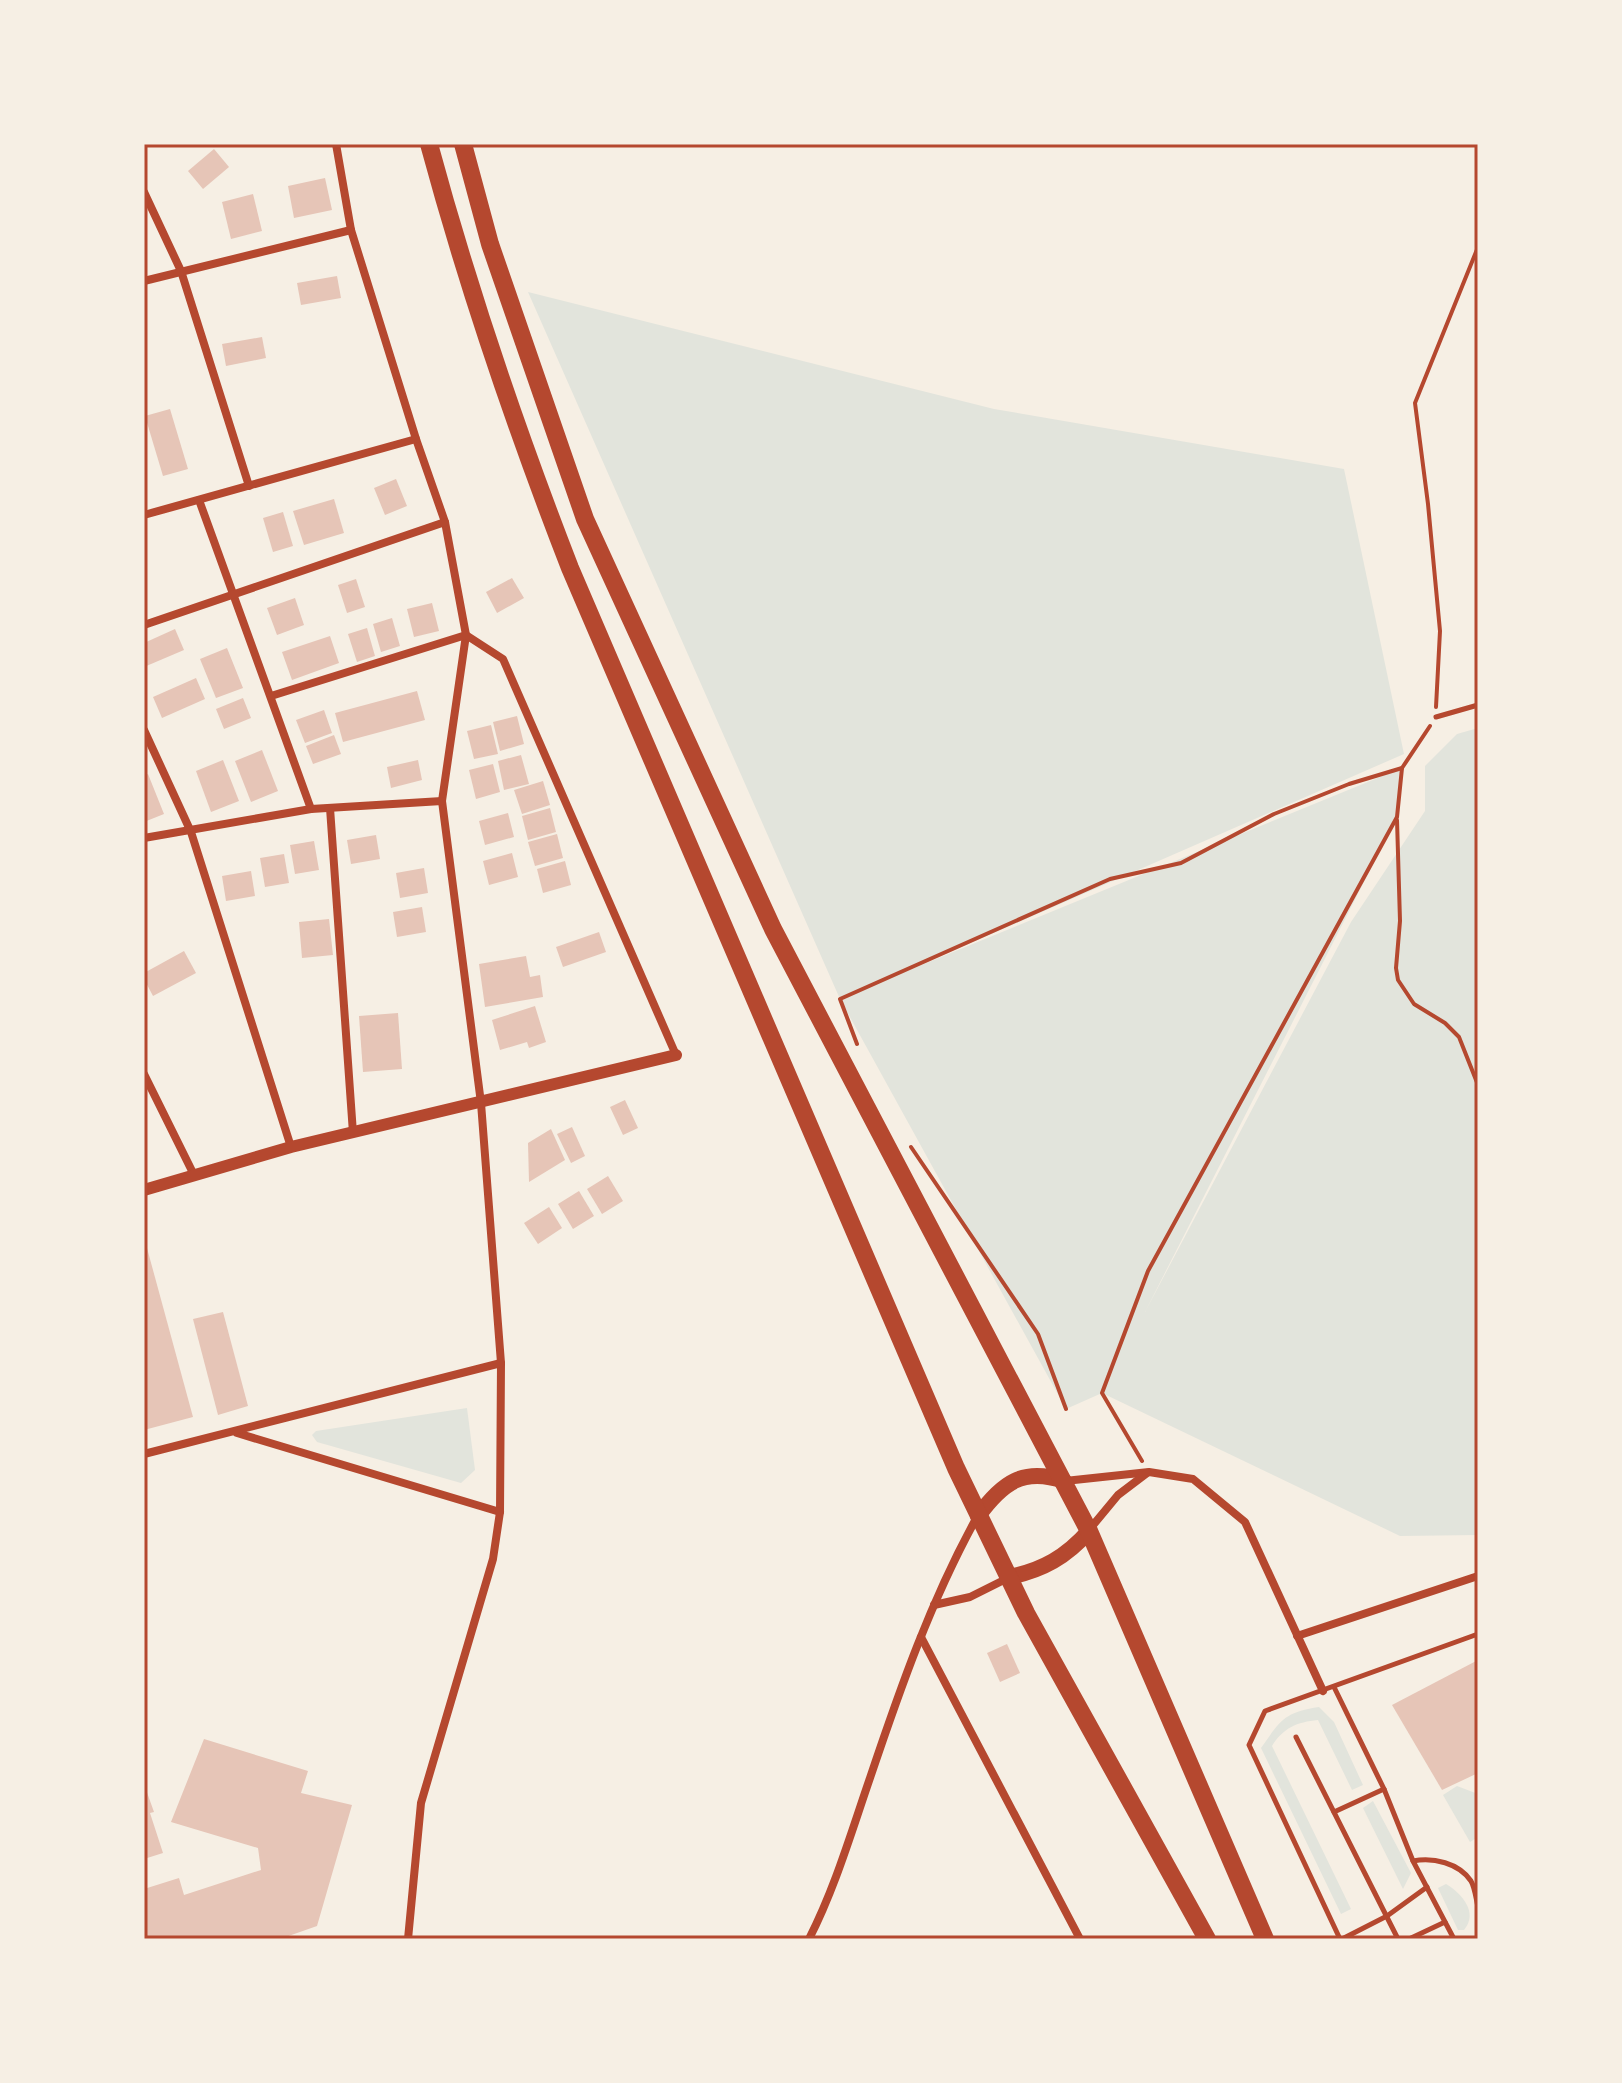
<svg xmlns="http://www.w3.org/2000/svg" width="1622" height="2083" font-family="Montserrat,sans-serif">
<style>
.green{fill:#e2e4dc}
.building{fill:#e6c5b7}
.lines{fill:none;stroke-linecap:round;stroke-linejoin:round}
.path{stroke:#b5482f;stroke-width:4}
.service{stroke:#b5482f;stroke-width:5}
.minor{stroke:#b5482f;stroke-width:8}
.tertiary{stroke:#b5482f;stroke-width:12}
.primary{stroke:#b5482f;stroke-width:16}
.trunk{stroke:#b5482f;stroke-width:18}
.neatline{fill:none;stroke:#b5482f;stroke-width:3}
</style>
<rect width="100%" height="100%" fill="#f6efe4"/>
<g class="green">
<polygon points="528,292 994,409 1344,469 1404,754 897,975 1402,768 1397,817 1145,1312 1351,922 1425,811 1425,766 1457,734 1478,728 1478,1535 1400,1536 1102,1393 1066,1409 840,999"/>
<polygon points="467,1408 475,1470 461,1483 317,1442 312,1435 316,1431"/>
<path d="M1319 1707 1334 1722 1363 1785 1352 1790 1318 1720C1297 1722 1283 1728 1272 1746L1351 1909 1341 1914 1261 1748C1280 1721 1284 1712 1319 1707Z"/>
<polygon points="1457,1786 1478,1794 1478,1837 1470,1842 1443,1795"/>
<polygon points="1373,1801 1411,1873 1403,1889 1363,1808"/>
<path d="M1446 1884C1461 1893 1479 1912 1464 1930H1458L1438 1888Z"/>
</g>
<g class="building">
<polygon points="214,149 229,167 203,189 188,171"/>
<polygon points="325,178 332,210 294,218 288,186"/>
<polygon points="253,194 262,231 231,239 222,202"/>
<polygon points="337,276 341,298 301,305 297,283"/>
<polygon points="262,337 266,358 226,366 222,344"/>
<polygon points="170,409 188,469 163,476 145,416"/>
<polygon points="396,479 407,506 385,515 374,488"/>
<polygon points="334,499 344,533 304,545 293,511"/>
<polygon points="283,512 293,546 273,552 263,518"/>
<polygon points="512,578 524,598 497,613 486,592"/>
<polygon points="356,579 365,607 347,613 338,585"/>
<polygon points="295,598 304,625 277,635 267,608"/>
<polygon points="432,603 439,631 414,637 407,609"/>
<polygon points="392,618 400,646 381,652 373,624"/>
<polygon points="367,628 375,656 357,662 348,634"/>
<polygon points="175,629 184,650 144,667 144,643"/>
<polygon points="330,636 339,663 292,680 282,652"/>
<polygon points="227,648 243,688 216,698 200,659"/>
<polygon points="196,678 205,699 162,718 153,697"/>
<polygon points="417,691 425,720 343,742 335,713"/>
<polygon points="243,698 251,718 224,729 216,709"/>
<polygon points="324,710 332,733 305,743 296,720"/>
<polygon points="517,716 524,744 500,751 493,722"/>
<polygon points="491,725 498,754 474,759 467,731"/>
<polygon points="334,735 341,754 313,764 306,746"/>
<polygon points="262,750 278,791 251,802 235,761"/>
<polygon points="521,755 529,784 504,790 498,761"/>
<polygon points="223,760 239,801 211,812 196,771"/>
<polygon points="418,760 422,780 391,788 387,767"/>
<polygon points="493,764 500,792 476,799 469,770"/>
<polygon points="148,774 164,814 144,822 144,776"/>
<polygon points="543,781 550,805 522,814 514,790"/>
<polygon points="550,808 556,832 528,840 522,816"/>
<polygon points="508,813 514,837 485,845 479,821"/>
<polygon points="557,834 563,858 535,866 528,842"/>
<polygon points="376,835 380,859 351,864 347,840"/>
<polygon points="314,841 319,870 295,874 290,845"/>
<polygon points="512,853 518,877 489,885 483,861"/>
<polygon points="284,854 289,883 265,887 260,858"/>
<polygon points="565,861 571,885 543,893 537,869"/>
<polygon points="424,868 428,893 400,898 396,873"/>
<polygon points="251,871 255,896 226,901 222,876"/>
<polygon points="422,907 426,932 397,937 393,912"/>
<polygon points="329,919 333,955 302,958 299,922"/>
<polygon points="599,932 606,952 563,967 556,947"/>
<polygon points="184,951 196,973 153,996 144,979 144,973"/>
<polygon points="526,956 530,977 540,975 543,997 485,1007 479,964"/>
<polygon points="535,1006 546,1042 529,1048 527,1042 500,1050 492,1020"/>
<polygon points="398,1013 402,1069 363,1072 359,1016"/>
<polygon points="625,1100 638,1128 623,1135 610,1107"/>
<polygon points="572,1127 585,1156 571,1163 557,1134"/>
<polygon points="551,1129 565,1160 529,1182 528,1143"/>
<polygon points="608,1176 623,1201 602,1214 587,1189"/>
<polygon points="579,1191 594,1216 573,1229 558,1204"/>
<polygon points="549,1207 562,1228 538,1244 524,1223"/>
<polygon points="144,1237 193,1417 144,1430"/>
<polygon points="223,1312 248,1406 218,1415 193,1319"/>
<polygon points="1007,1644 1020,1673 1000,1682 987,1653"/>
<polygon points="1478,1660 1478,1773 1442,1790 1392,1705"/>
<polygon points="204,1739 308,1771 301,1793 352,1805 317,1926 280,1939 144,1939 144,1889 179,1878 184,1895 261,1870 258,1848 171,1822"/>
<polygon points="144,1784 154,1812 150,1813 163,1853 144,1859"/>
</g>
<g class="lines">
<g class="path">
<polyline points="1436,707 1440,631 1428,504 1415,403 1478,247"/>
<polyline points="1397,820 1400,921 1396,968 1398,980 1414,1004 1445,1023 1459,1037 1478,1085"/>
<polyline points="857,1044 840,999 1110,879 1181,863 1274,814 1349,784 1402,768"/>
<polyline points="911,1147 1038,1334 1066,1409"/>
<polyline points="1142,1461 1102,1393 1148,1271 1397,817 1402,768 1430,726"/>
</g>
<g class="service">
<polyline points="1436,717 1478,705"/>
<polyline points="1334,1687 1384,1789 1413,1861 1454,1939"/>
<polyline points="1296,1737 1398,1939"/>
<polyline points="1334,1812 1384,1789"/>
<path d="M1413 1861C1433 1857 1459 1863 1471 1881 1475 1888 1476 1899 1478 1907"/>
<polyline points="1340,1939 1249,1745 1265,1711 1478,1634"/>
<polyline points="1342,1939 1387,1916 1427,1887"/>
<polyline points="1409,1939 1445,1922"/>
</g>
<g class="minor">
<polyline points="336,144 351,230 416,439 445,522 466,635 442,801 481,1103 501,1363 500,1512 493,1559 421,1803 408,1939"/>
<polyline points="144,192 181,271 249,486"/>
<polyline points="144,281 351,230"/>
<polyline points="199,500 311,809"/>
<polyline points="144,515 416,439"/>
<polyline points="144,625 445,522"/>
<polyline points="271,696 466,635 503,659 676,1055"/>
<polyline points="144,730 191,832 291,1147"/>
<polyline points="330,808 353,1133"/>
<polyline points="144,838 311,809 442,801"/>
<polyline points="144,1074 194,1175"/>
<polyline points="237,1433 500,1512"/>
<polyline points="144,1454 501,1363"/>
<polyline points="1065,1481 1149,1472 1193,1479 1245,1522 1323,1691"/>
<polyline points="1089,1530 1118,1495 1147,1473"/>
<polyline points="934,1605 970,1597 1008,1578"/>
<polyline points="1297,1636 1478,1576"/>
<polyline points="921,1637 1080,1939"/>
<path d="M809 1939C835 1888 851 1833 870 1778 900 1689 931 1600 977 1517"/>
</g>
<polyline class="tertiary" points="144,1190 291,1147 676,1055"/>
<g class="primary">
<path d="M978 1516C1002 1483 1023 1467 1064 1481"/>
<path d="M1009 1577C1043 1570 1066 1557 1089 1531"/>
</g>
<g class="trunk">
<path d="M429 144C468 288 516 429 570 568L956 1468 1026 1613 1207 1939"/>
<polyline points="463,144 490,244 585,519 773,929 1089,1531 1265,1939"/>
</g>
</g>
<rect width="1622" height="2083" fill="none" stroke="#f6efe4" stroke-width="292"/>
<rect x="146" y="146" width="1330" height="1791" class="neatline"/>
</svg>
